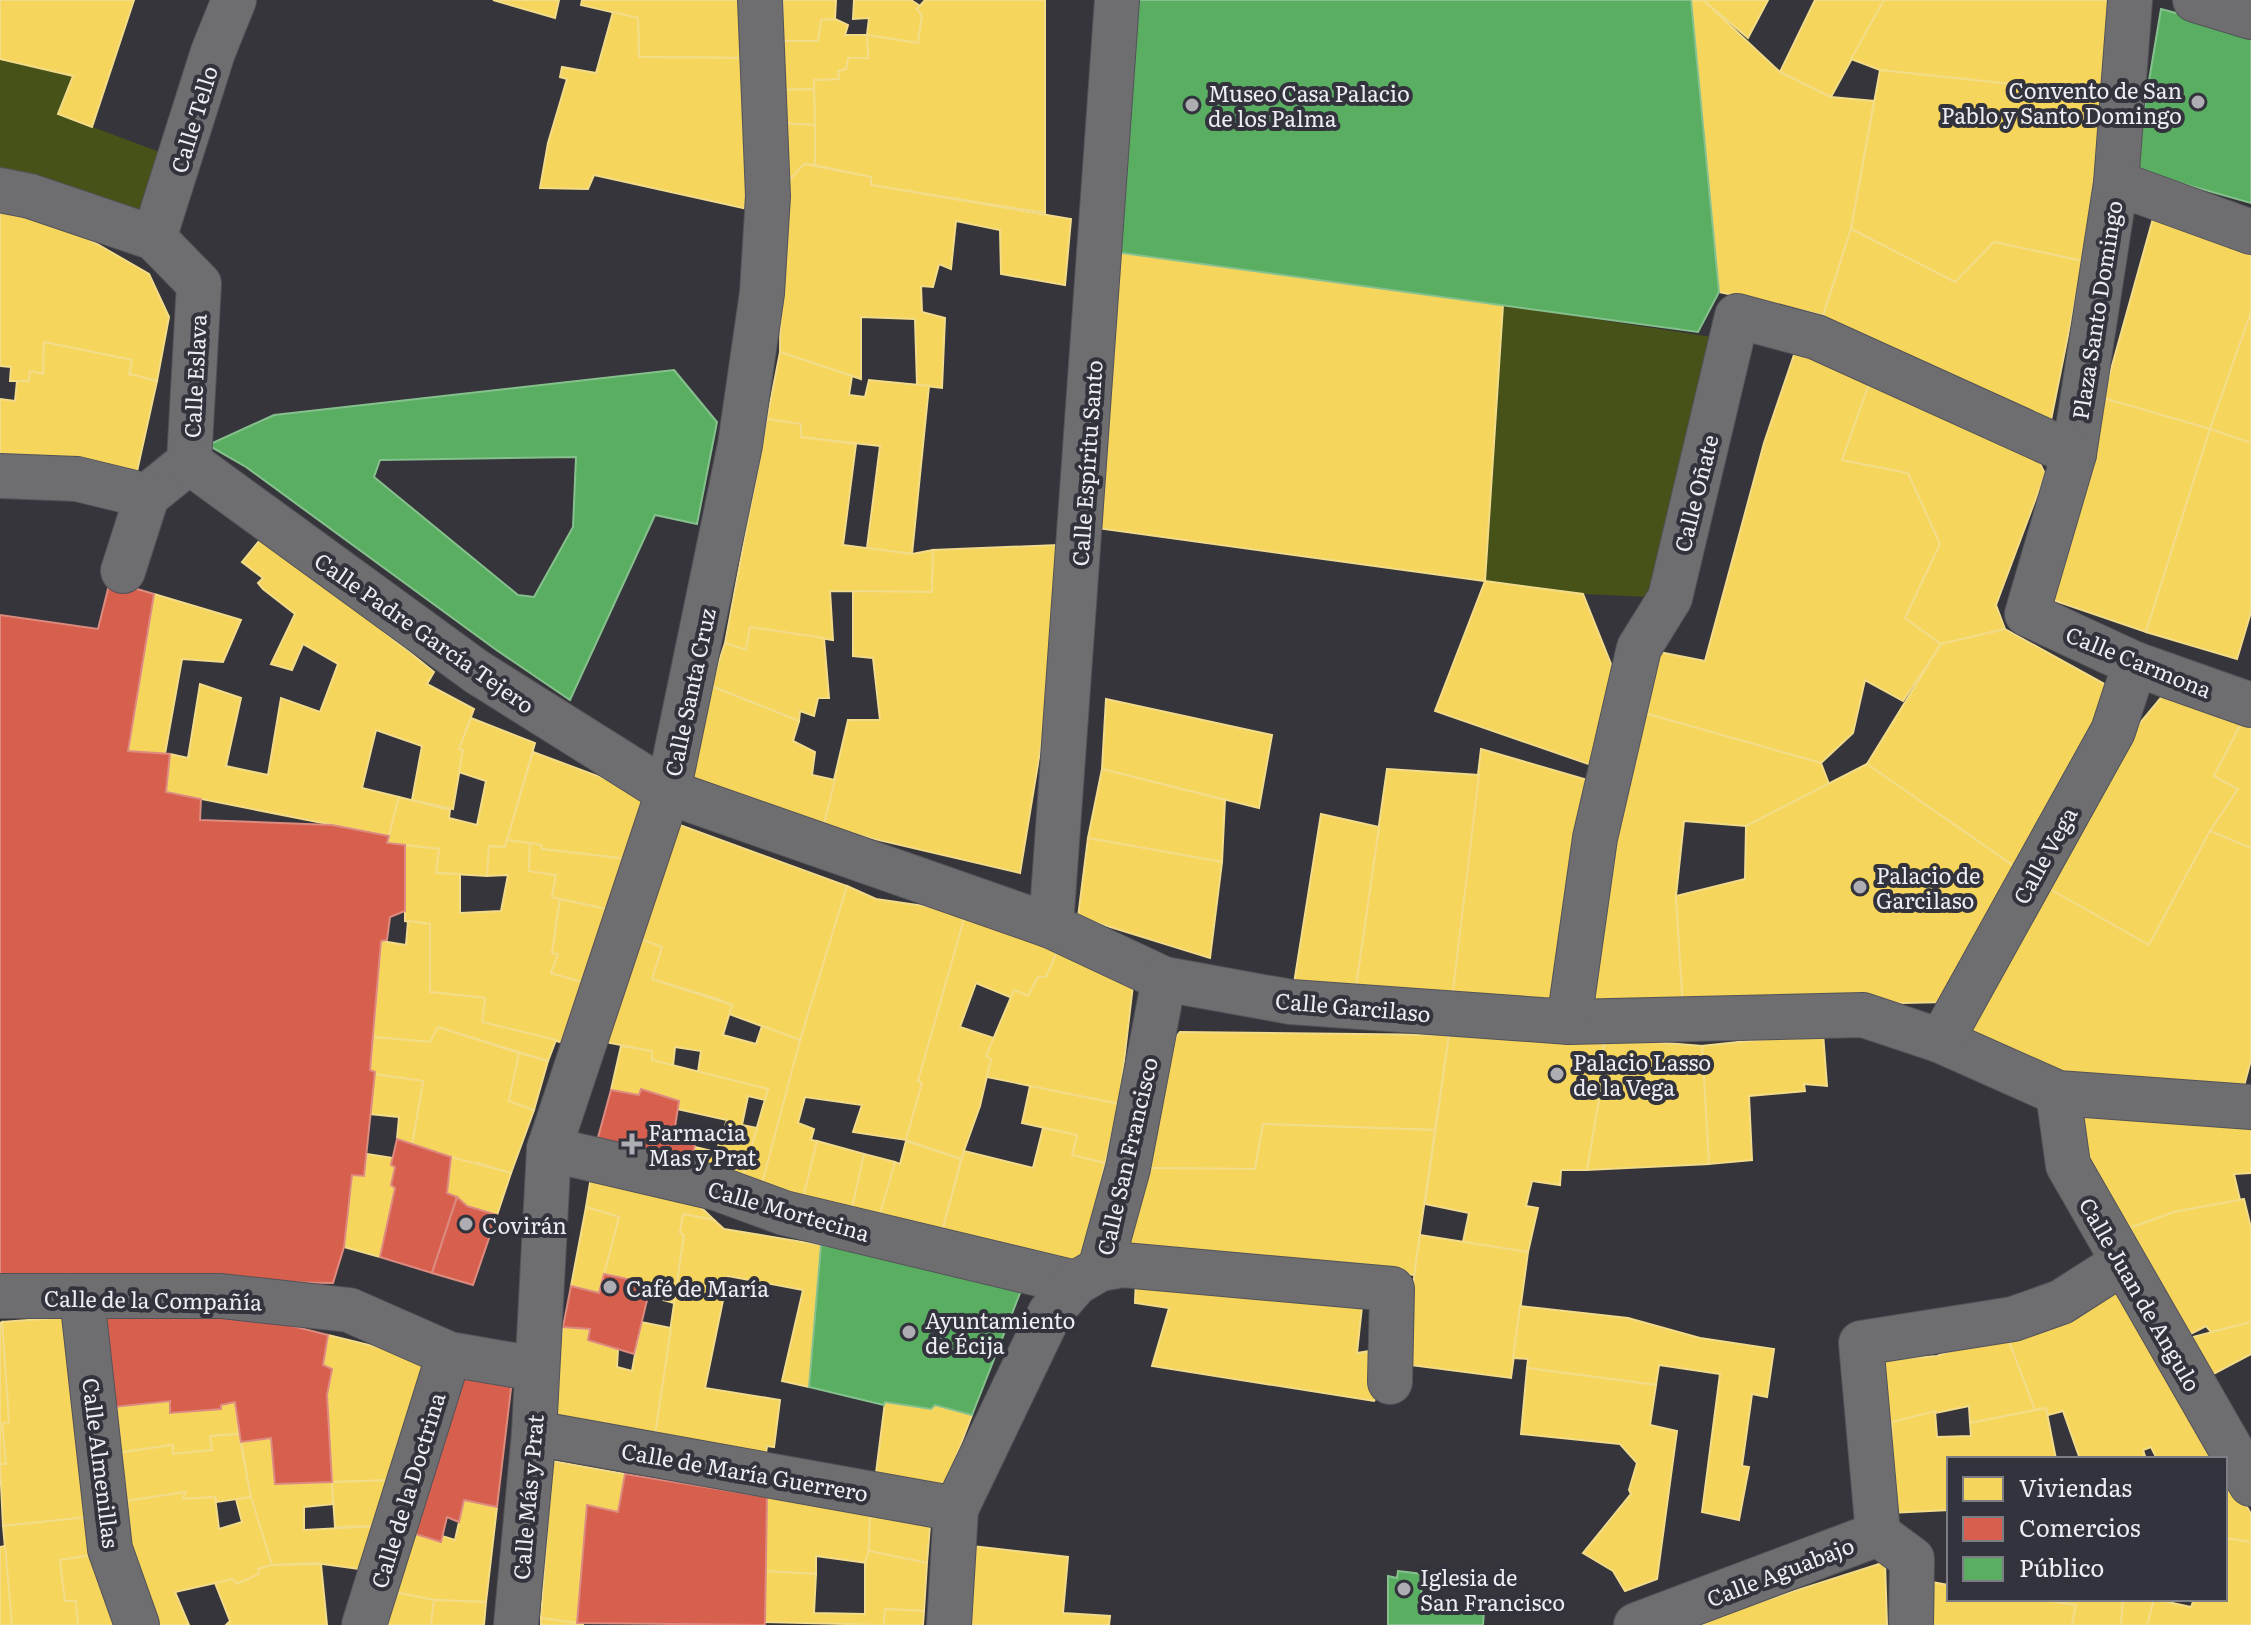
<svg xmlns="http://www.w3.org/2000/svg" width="2251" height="1625" font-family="Literata,serif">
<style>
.green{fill:#465217}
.homes{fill:#f6d55c;stroke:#f3dc89;stroke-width:2}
.shops{fill:#d6604d;stroke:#dd8a7f;stroke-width:2}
.public{fill:#5aae61;stroke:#86c18d;stroke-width:2;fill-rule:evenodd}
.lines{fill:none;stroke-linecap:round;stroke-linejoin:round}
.minor-casing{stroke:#535359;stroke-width:46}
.minor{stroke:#6e6e71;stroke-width:44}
.poi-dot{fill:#adadb3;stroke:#33333d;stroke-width:3}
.labels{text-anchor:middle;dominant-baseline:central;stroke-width:8;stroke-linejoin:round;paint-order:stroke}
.poi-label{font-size:22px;fill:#ededf3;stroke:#33333d;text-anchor:start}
.street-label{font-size:22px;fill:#ededf3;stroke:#33333d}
</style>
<rect width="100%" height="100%" fill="#35353b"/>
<g class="green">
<polygon points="0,59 73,76 58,114 181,160 154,238 0,190"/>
<polygon points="1503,305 1732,340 1670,598 1583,594 1485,581"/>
</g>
<g class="homes">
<polygon points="0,0 134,0 92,127 58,114 73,76 0,59"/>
<polygon points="493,0 559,0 555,18"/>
<polygon points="582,0 749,0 750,58 639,57 638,18 581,5"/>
<polygon points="783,0 836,0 835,19 821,20 818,41 783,41"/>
<polygon points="854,0 911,0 920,6 917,9 922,16 918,43 867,35 869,18 853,19"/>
<polygon points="925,0 1045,0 1045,213 871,185 871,177 815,165 814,80 839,79 838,71 846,69 848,58 868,58 867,35 918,43 922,16 917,9"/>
<polygon points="1703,0 1768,0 1748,38"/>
<polygon points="1703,0 1780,72 1831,97 1874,101 1851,229 1823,315 1719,292 1691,1"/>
<polygon points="1815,0 1884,0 1831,97 1780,72"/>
<polygon points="1884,0 2115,0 2105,94 1880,70 1851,59"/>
<polygon points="613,12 638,18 639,57 750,58 752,210 594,175 588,189 540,188 548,143 567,79 560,77 562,67 596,73"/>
<polygon points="835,19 848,25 845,35 867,35 868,58 848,58 846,69 838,71 839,79 814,80 814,89 782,90 783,41 818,41 821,20"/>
<polygon points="1880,70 2105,94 2083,261 1994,242 1955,282 1851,229"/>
<polygon points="814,89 815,125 782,123 782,90"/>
<polygon points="782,123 815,125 815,165 804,164 782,188"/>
<polygon points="804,164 871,177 871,185 1071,219 1065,285 1001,274 1000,230 956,221 951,269 939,264 933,287 921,286 922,312 945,318 942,388 917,385 915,319 861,317 861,379 780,352 782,188"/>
<polygon points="2157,204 2251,237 2251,312 2210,429 2103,398"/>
<polygon points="0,210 78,233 149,274 169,317 157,381 129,374 132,360 44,342 43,374 30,371 29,381 10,381 11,367 0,366"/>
<polygon points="1851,229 1955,282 1994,242 2083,261 2049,430 1820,326"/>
<polygon points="1100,250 1503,305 1485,581 1082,526"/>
<polygon points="2251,312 2251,443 2210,429"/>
<polygon points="44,342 132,360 129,374 157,381 136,476 0,468 0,399 15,401 17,381 29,381 30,371 43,374"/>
<polygon points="1798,343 1873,373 1842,460 1908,473 1940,544 1905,618 1941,644 1903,701 1865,680 1853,733 1821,763 1647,714 1659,652 1705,661 1764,443"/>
<polygon points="780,352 852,376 849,395 865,397 869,380 929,386 912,554 867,548 880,446 801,437 801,424 767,419"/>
<polygon points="1873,373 2032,446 2045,474 1996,605 2005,629 1941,644 1905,618 1940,544 1908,473 1842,460"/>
<polygon points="2103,398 2210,429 2146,632 2050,599"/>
<polygon points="767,419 801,424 801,437 856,444 843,545 912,554 933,550 932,592 830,591 833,640 750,627 746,650 725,643"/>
<polygon points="2210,429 2251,443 2251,612 2237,659 2146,632"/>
<polygon points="264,535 434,672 427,684 474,709 459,749 463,750 453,809 412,800 422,746 376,730 362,788 399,797 389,836 166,792 170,754 188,758 200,684 241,698 226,766 268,775 281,698 320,712 338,664 303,644 292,670 271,664 295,614 263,589 258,583 263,578 242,562"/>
<polygon points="1058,545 1052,679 1020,873 823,827 848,720 880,720 873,658 853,656 853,591 932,592 933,550"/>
<polygon points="1485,581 1583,594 1619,684 1600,768 1435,711"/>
<polygon points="154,594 241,620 223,662 182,659 165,754 128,751"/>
<polygon points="750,627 824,638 829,698 818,698 814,716 800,711 799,721 711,686 725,643 746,650"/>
<polygon points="2005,629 2108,686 2113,701 2018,869 1867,764 1941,644"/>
<polygon points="711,686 799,721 793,741 815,752 812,775 835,780 823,827 698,789 687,764"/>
<polygon points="2164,694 2243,720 2214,776 2238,789 2210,831 2149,945 2039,883 2130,735"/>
<polygon points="1106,699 1272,735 1259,808 1102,769"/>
<polygon points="1637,711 1821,763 1829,784 1746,826 1684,821 1676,896 1683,1008 1583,1008"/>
<polygon points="471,718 535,743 505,847 489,846 487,876 436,873 439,849 387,843 399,797 450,810 449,818 477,825 486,781 459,772 463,750 459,749"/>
<polygon points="2243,720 2251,724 2251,848 2210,831 2238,789 2214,776"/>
<polygon points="1481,749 1608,786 1569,1022 1450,1015"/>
<polygon points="533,752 654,797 628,859 542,849 541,845 507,840"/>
<polygon points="1867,764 2018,869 1947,1002 1683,1008 1676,896 1745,879 1746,826"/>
<polygon points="1102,769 1225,800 1222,862 1088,838"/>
<polygon points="1387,769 1479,775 1450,1015 1353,1007"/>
<polygon points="1321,814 1379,827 1353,1007 1291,1002"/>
<polygon points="677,824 847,886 800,1040 729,1014 732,1005 718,999 652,979 662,947 630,935"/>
<polygon points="2210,831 2251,848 2251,1060 2244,1086 2041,1074 1958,1033 2039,883 2149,945"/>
<polygon points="1088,838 1222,862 1210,958 1078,917"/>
<polygon points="507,840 530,843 529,871 556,875 552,897 560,899 552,953 558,954 551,973 585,983 564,1043 482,1022 485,998 430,992 430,924 405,921 405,845 439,849 436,873 460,874 460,913 501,911 508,875 487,876 489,846 505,847"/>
<polygon points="530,843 541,845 542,849 628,859 611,910 552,897 556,875 529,871"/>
<polygon points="847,886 876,899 966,912 918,1081 922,1083 906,1140 853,1132 862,1105 805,1097 798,1123 814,1129 811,1140 817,1141 802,1202 760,1191 784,1093"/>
<polygon points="560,899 611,910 585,983 551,973 558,954 552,953"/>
<polygon points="966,912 1057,952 1046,977 1038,977 1028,996 1014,990 1012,998 976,983 960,1027 994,1038 986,1056 991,1059 980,1106 961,1159 906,1140 922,1083 918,1081"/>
<polygon points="408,921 430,924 430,992 485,998 482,1022 556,1040 548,1061 438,1027 430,1042 373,1037 381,941 406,945"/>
<polygon points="630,935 662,947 652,979 732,1005 723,1035 756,1044 762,1026 800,1040 760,1191 740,1186 768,1089 698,1072 701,1051 675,1047 673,1066 652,1060 652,1051 600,1041"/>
<polygon points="1057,952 1133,985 1119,1104 987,1077 991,1059 986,1056 1014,990 1028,996 1038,977 1046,977"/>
<polygon points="438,1027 519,1053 509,1101 534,1110 511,1173 478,1163 477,1166 412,1145 423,1081 374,1074 370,1070 373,1037 430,1042"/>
<polygon points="1180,1032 1449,1035 1435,1130 1263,1124 1255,1169 1142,1168 1172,1042"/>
<polygon points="1823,1033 1827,1086 1804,1084 1805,1091 1749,1096 1752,1160 1709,1164 1702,1046"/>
<polygon points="1449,1035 1604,1038 1602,1083 1587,1170 1561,1170 1560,1185 1532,1181 1526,1206 1538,1208 1528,1252 1463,1242 1469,1213 1425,1204"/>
<polygon points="1604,1038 1702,1046 1709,1164 1587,1170 1602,1083"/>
<polygon points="621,1046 652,1051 652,1060 768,1089 765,1100 748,1096 742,1125 757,1128 740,1186 690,1174 695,1147 716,1152 727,1120 677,1109 679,1101 641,1089 639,1095 611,1090"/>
<polygon points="519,1053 548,1061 534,1110 509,1101"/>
<polygon points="374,1074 423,1081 412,1145 397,1139 399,1117 370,1114"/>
<polygon points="1030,1086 1119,1104 1105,1163 1072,1155 1077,1135 1022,1123"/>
<polygon points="2083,1105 2251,1114 2251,1173 2234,1174 2240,1200 2174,1212 2116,1233 2083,1143"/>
<polygon points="1263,1124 1435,1130 1414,1275 1124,1246 1142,1168 1255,1169"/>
<polygon points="1043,1128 1077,1135 1072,1155 1105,1163 1081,1268 941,1235 964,1151 1033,1168"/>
<polygon points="817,1141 864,1154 851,1213 802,1202"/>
<polygon points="906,1141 961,1159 941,1235 878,1220 895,1162 900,1164"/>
<polygon points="367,1154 393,1158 391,1165 395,1167 391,1185 395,1188 380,1257 344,1247 352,1175 364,1176"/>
<polygon points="864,1154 895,1162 878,1220 851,1213"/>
<polygon points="451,1157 511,1173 497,1215 467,1206 447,1193"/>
<polygon points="592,1171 684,1191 714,1220 683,1214 680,1233 684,1235 674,1303 645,1295 647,1283 604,1274 619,1217 586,1207"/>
<polygon points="2244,1199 2251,1228 2251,1322 2211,1332 2206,1326 2177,1341 2116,1233 2174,1212"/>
<polygon points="586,1207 619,1217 599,1293 571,1286"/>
<polygon points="683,1214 714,1220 724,1229 821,1245 809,1387 782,1381 803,1290 728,1276 705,1388 780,1400 774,1447 767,1446 766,1453 655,1435 684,1235 680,1233"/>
<polygon points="1420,1235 1528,1252 1511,1378 1402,1364"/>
<polygon points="1136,1278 1363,1297 1357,1353 1382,1349 1383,1388 1374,1401 1152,1366 1169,1308 1135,1303"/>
<polygon points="2123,1286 2220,1459 2157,1459 2151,1447 2143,1450 2145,1456 2139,1459 2080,1459 2063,1411 2048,1415 2046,1408 2035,1410 2005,1331"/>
<polygon points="1520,1306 1628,1318 1700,1338 1774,1349 1767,1397 1752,1394 1742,1466 1749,1467 1739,1520 1702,1512 1720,1374 1659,1365 1656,1385 1527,1368 1528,1359 1513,1358"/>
<polygon points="69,1317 98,1516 3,1526 0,1464 6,1464 2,1424 9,1422 2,1322"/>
<polygon points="2,1322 9,1422 0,1424 0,1323"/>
<polygon points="641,1322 671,1328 655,1435 547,1416 563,1327 590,1329 588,1340 618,1349 617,1367 632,1371"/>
<polygon points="2251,1322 2251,1354 2204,1379 2177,1341"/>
<polygon points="2005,1331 2035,1410 1970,1423 1969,1406 1882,1424 1877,1360 1937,1356"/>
<polygon points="328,1335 434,1361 395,1480 332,1482 327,1395 332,1369 323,1365"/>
<polygon points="1527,1368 1656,1385 1650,1425 1677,1431 1657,1579 1625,1591 1613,1571 1583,1553 1631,1494 1629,1490 1637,1463 1620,1444 1521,1434"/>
<polygon points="170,1401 170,1413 221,1409 221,1405 235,1402 239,1434 210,1436 212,1450 173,1454 173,1445 109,1454 104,1408"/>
<polygon points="885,1402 931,1409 935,1405 972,1415 945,1485 876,1473"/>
<polygon points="2046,1408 2056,1459 1949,1459 1949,1510 1890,1513 1892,1422 1935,1411 1937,1437 1971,1436 1970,1423"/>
<polygon points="0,1424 2,1424 6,1464 0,1464"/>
<polygon points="239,1434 251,1497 217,1502 215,1497 183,1499 185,1492 114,1503 109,1454 173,1445 173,1454 212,1450 210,1436"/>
<polygon points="271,1438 275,1484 332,1482 333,1504 304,1507 304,1530 380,1526 366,1570 315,1563 272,1565 253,1509 241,1442"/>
<polygon points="552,1461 625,1474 618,1512 587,1505 577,1623 541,1618"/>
<polygon points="2225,1468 2251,1514 2251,1542 2225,1538"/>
<polygon points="395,1480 380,1526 335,1527 332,1482"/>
<polygon points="185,1492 183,1499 215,1497 219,1529 242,1522 236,1499 251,1497 272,1565 258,1569 259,1574 237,1584 233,1579 175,1592 189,1625 149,1625 114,1503"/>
<polygon points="767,1497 870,1514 868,1563 816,1556 816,1574 765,1571"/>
<polygon points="464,1500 497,1507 486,1602 434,1600 385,1590 406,1531 441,1542 442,1536 455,1540"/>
<polygon points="870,1514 930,1525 927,1563 869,1551"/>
<polygon points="98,1516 104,1553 60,1560 65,1601 76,1601 78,1625 12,1625 3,1526"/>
<polygon points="2225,1538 2251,1542 2251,1625 2147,1625 2154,1599 2191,1607 2194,1599 2225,1599"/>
<polygon points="5,1546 12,1625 0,1625 0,1547"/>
<polygon points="972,1546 1068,1557 1063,1613 1110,1616 1109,1625 967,1625"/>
<polygon points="869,1551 927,1563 924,1611 885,1609 884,1625 765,1622 765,1571 816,1574 814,1613 865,1614 865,1563"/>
<polygon points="104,1553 119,1625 78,1625 76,1601 65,1601 60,1560"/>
<polygon points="1885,1562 1887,1625 1703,1625 1701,1621"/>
<polygon points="321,1564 327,1625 226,1625 230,1621 215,1583 233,1579 237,1584 259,1574 258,1569 272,1565"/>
<polygon points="1932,1582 1949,1585 1949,1599 2039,1599 2076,1605 2072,1625 1930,1625"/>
<polygon points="385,1590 434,1600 431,1625 377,1625"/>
<polygon points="2039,1599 2123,1599 2121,1625 2072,1625 2076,1605"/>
<polygon points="2123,1599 2154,1599 2147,1625 2121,1625"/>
<polygon points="434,1600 486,1602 484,1625 431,1625"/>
<polygon points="885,1609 924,1611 923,1625 884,1625"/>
<polygon points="541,1618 583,1624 583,1625 541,1625"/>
</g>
<g class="shops">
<polygon points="110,581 154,594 128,751 170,754 166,792 201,799 200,820 332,825 389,836 387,843 405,845 405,911 390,917 387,940 381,941 370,1070 375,1072 364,1176 352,1175 344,1247 333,1283 0,1279 0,615 98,629"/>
<polygon points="641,1089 679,1101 675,1127 697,1131 690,1174 594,1152 611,1090 639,1095"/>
<polygon points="397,1139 451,1157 447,1193 457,1197 432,1273 380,1257 395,1188 391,1185 395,1167 391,1165"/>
<polygon points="457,1197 467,1206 497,1215 473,1285 432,1273"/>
<polygon points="604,1274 647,1283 648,1296 634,1354 588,1340 590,1329 563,1327 571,1286 599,1293"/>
<polygon points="210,1305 328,1335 323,1365 332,1369 327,1395 332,1482 275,1484 271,1438 241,1442 235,1402 221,1405 221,1409 170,1413 170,1401 104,1408 105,1310"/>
<polygon points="461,1369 512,1380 497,1507 464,1500 459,1522 447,1517 441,1542 406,1531"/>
<polygon points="625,1474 767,1497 765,1625 577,1623 587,1505 618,1512"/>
</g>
<g class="public">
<polygon points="1117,0 1691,0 1719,292 1698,332 1100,250"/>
<polygon points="2161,9 2251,33 2251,203 2134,170"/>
<path d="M674 370 717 422 697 524 655 515 570 700 495 649 246 467 208 445 274 415ZM576 457 573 527 534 597 518 595 374 477 380 460Z"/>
<polygon points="821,1245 1026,1278 972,1415 935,1405 931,1409 885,1402 884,1405 809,1387"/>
<polygon points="1398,1571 1422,1574 1421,1604 1484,1611 1483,1625 1388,1625 1388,1576 1397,1578"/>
</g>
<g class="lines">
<g class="minor-casing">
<g id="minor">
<polyline points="2130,0 2116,183 2074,454 2027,614 2135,664 2251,705"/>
<polyline points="2195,0 2251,17"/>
<polyline points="2116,183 2251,232"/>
<polyline points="0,190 30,196 154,238 199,284 189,462 147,496"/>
<polyline points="154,238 213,52 234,0"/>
<polyline points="189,462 477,672 668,792 1051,926 1164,979 1291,1002 1569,1022 1863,1015 1941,1041 2058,1093 2251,1107"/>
<polyline points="0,476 77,479 147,496"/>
<polyline points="123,571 147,496"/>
<polyline points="1051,926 1117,0"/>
<polyline points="1569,1022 1595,838 1639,648 1670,598 1737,316 1816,337 2074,454"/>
<polyline points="1941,1041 2113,731 2135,664"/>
<polyline points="2058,1093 2068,1165 2251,1484"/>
<polyline points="549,1149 716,1188 784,1213 1076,1283"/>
<polyline points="1100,1269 1123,1265 1392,1289 1390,1382"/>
<polyline points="0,1296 221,1296 349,1310 449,1354 536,1369"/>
<polyline points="82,1297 110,1549 137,1625"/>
<polyline points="534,1433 956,1509"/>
<polyline points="364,1625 449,1354"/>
<polyline points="516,1625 534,1433 549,1149 668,792 740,445 762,293 768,196 760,0"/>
<polyline points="949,1625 956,1509 1050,1313 1076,1283 1100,1269 1128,1168 1164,979"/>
<polyline points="1636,1625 1878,1534"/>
<polyline points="1911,1625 1912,1559 1878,1534 1861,1343 2013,1319 2061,1302 2122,1263"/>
</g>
</g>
<use href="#minor" class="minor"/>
</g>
<g class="poi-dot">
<circle cx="2198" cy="102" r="8"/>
<circle cx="1192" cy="105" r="8"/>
<circle cx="1860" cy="887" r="8"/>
<circle cx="1557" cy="1074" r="8"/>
<path d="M628 1132h8v8h8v8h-8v8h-8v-8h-8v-8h8z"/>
<circle cx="466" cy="1224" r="8"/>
<circle cx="610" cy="1287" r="8"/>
<circle cx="909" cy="1332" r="8"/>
<circle cx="1404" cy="1589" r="8"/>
</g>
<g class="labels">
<g class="poi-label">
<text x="2182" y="89" text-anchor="end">Convento de San<tspan x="2182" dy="25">Pablo y Santo Domingo</tspan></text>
<text x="1208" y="92">Museo Casa Palacio<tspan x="1208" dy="25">de los Palma</tspan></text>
<text x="1876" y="874">Palacio de<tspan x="1876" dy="25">Garcilaso</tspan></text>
<text x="1573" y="1061">Palacio Lasso<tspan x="1573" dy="25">de la Vega</tspan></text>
<text x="648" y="1131">Farmacia<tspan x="648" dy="25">Mas y Prat</tspan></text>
<text x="482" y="1224">Covirán</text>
<text x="626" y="1287">Café de María</text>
<text x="925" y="1319">Ayuntamiento<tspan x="925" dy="25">de Écija</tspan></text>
<text x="1420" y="1576">Iglesia de<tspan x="1420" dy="25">San Francisco</tspan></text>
</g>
<g class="street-label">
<text transform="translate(193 119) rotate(-73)">Calle Tello</text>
<text transform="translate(2096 310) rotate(-81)">Plaza Santo Domingo</text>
<text transform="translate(194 376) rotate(-87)">Calle Eslava</text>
<text transform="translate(1086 463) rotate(-86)">Calle Espíritu Santo</text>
<text transform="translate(1695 493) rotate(-76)">Calle Oñate</text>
<text transform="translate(425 632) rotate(35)">Calle Padre García Tejero</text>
<text transform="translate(2139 661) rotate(22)">Calle Carmona</text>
<text transform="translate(689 692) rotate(-78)">Calle Santa Cruz</text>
<text transform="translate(2044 855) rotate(-61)">Calle Vega</text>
<text transform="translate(1353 1006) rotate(5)">Calle Garcilaso</text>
<text transform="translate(1126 1156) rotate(-77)">Calle San Francisco</text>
<text transform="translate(789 1210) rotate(16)">Calle Mortecina</text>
<text transform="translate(2141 1294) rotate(60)">Calle Juan de Angulo</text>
<text transform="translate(153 1299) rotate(1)">Calle de la Compañía</text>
<text transform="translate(102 1463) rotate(83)">Calle Almenillas</text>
<text transform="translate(745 1471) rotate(10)">Calle de María Guerrero</text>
<text transform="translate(407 1490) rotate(-73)">Calle de la Doctrina</text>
<text transform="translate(527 1497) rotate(-85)">Calle Más y Prat</text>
<text transform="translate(1780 1571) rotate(-21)">Calle Aguabajo</text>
</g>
</g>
<rect x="1947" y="1457" width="280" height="144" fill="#33333d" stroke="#7d7d86" stroke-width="2"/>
<rect x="1963" y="1477" width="40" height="24" fill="#f6d55c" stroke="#7d7d86" stroke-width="2"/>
<text x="2019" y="1497" font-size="24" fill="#ededf3">Viviendas</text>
<rect x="1963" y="1517" width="40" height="24" fill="#d6604d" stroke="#7d7d86" stroke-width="2"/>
<text x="2019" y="1537" font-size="24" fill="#ededf3">Comercios</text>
<rect x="1963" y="1557" width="40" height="24" fill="#5aae61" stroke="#7d7d86" stroke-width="2"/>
<text x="2019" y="1577" font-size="24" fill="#ededf3">Público</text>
</svg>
